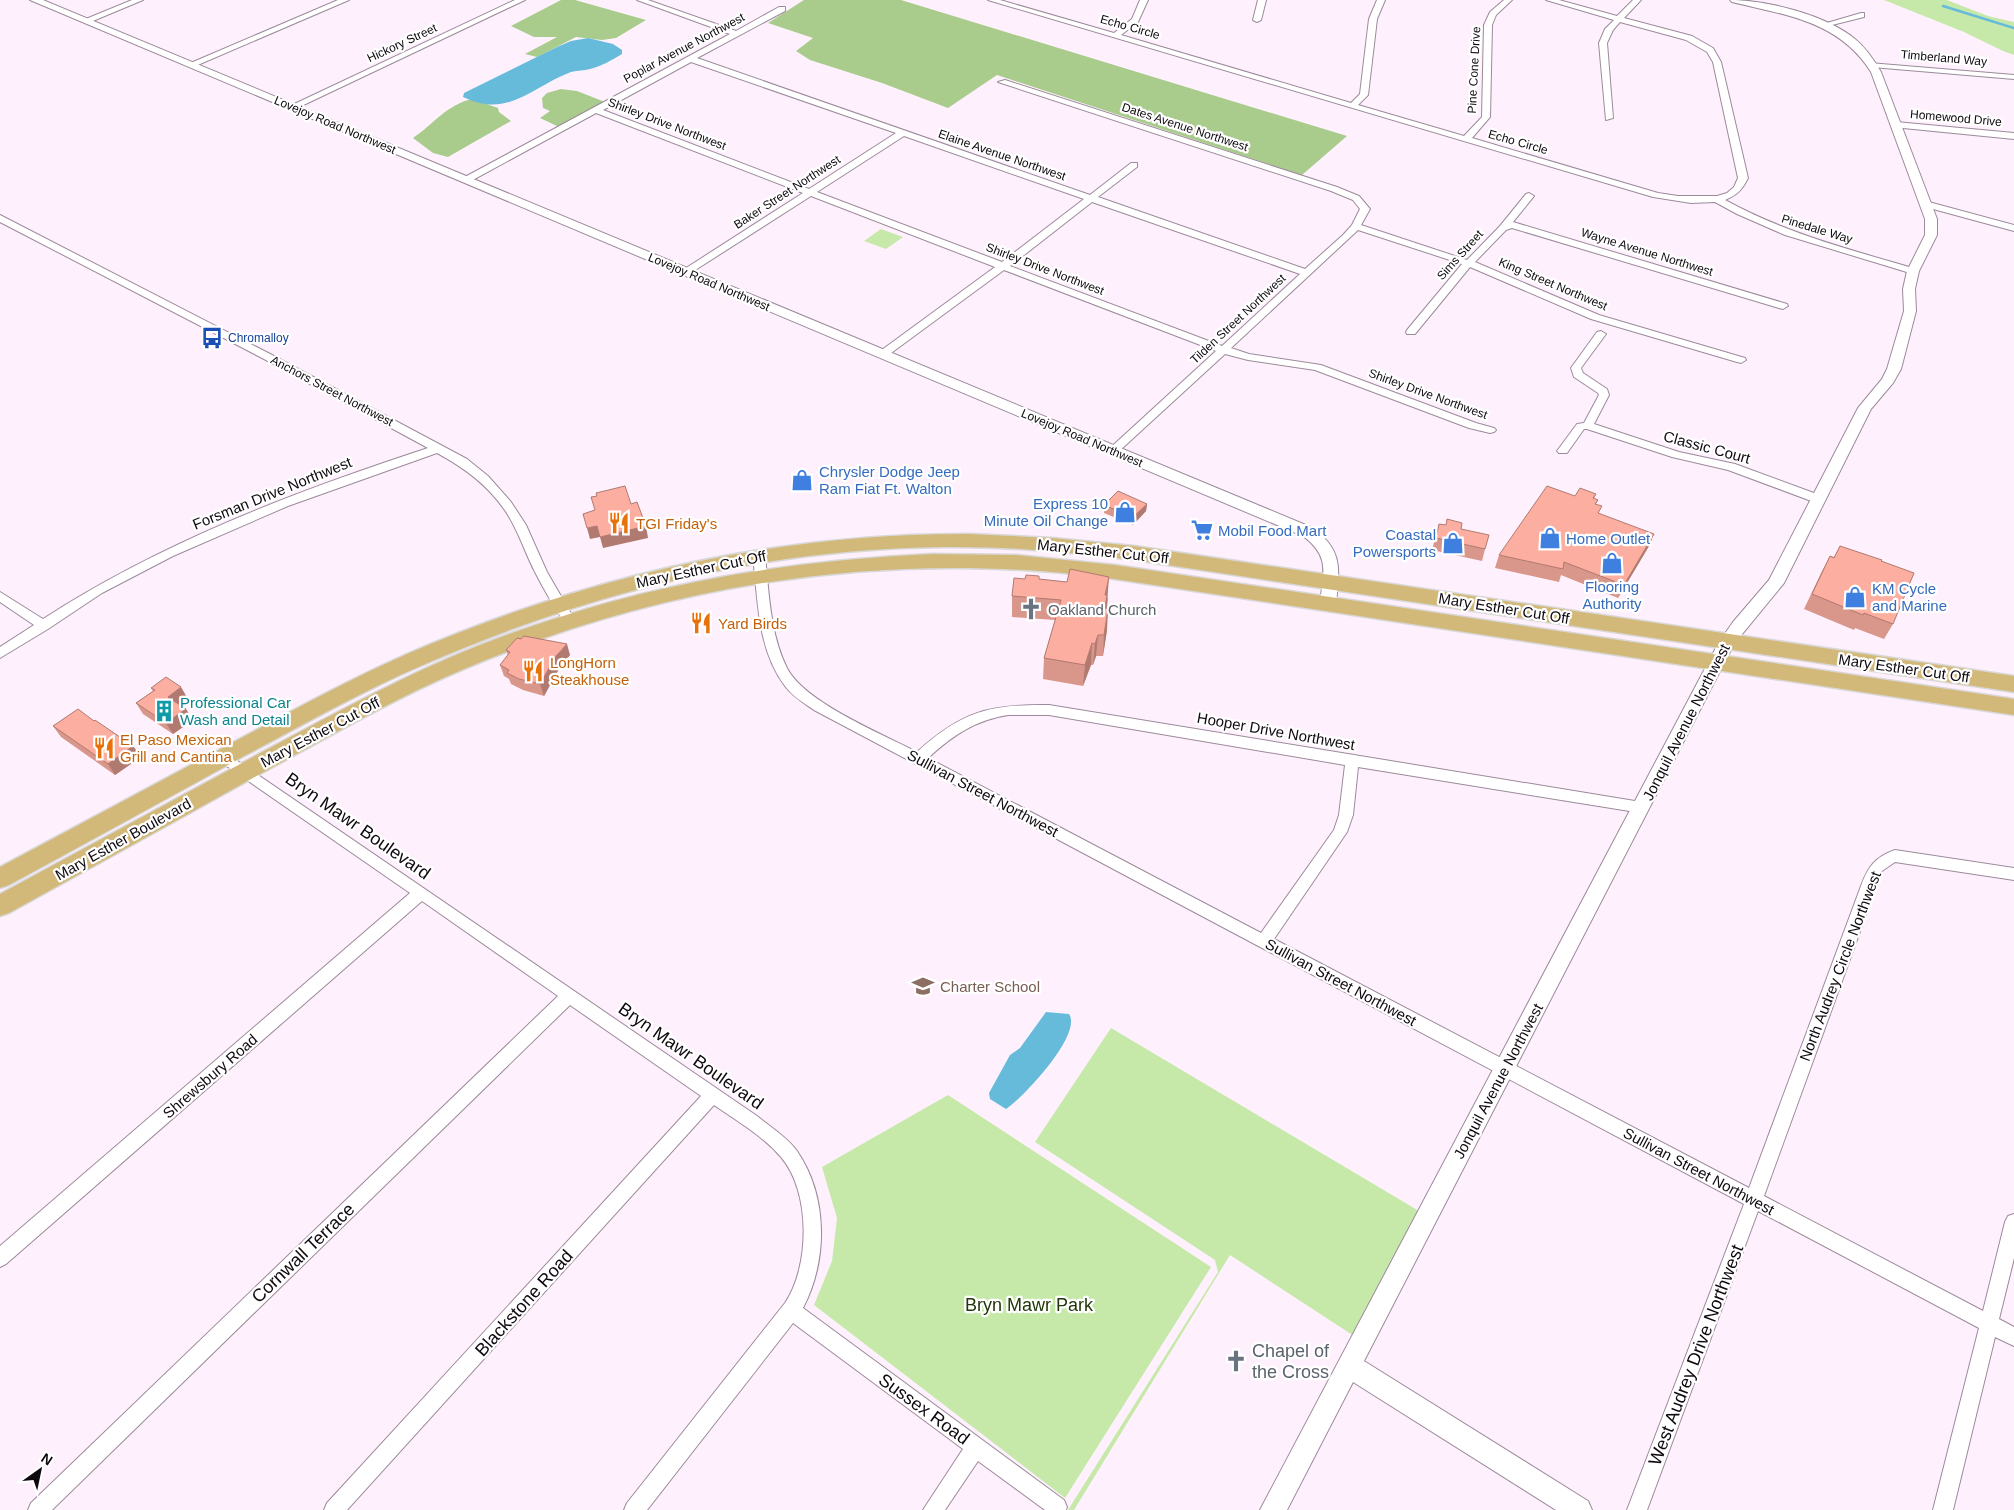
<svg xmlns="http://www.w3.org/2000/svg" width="2014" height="1510" font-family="Helvetica,sans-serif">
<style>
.green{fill:#c6e9a9}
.forest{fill:#a9cc8c}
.water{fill:#66bbdb}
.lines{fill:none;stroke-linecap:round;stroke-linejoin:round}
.stream{stroke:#66bbdb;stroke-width:2.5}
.minor-casing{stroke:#9c8a9b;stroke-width:2}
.tertiary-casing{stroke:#9c8a9b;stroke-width:2}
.primary-casing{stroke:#d9d8d9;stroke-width:3}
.minor{fill:#fff;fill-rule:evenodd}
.tertiary{fill:#fff;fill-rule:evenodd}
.primary{fill:#d3b979;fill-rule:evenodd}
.wall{fill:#d9968a}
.shaded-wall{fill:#b07a70}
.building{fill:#fcaea0;stroke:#b07a70}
.labels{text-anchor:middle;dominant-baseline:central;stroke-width:4.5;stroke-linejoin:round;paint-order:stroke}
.far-street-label{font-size:12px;fill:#0f090f;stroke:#fff}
.far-transit-label{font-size:12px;fill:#164399;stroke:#fff;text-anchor:start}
.street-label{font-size:15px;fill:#0f090f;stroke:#fff}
.shop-label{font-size:15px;fill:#366cbe;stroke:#fff;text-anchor:start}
.food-label{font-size:15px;fill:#c56008;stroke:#fff;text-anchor:start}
.worship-label{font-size:15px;fill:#5b616d;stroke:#fff;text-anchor:start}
.culture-label{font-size:15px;fill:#0d838f;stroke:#fff;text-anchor:start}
.education-label{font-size:15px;fill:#785e54;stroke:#fff;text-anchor:start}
.near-street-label{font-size:18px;fill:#0f090f;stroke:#fff}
.near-park-label{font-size:18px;fill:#223709;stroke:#fff}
.near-worship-label{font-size:18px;fill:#5b616d;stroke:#fff;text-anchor:start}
</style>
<rect width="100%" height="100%" fill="#fef1fd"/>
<g class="green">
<polygon points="1884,0 1947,0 1988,16 2014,22 2014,55 2003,51 1964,32"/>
<polygon points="881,229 903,237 886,249 864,241"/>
<polygon points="1111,1028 1419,1211 1354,1336 1230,1255 1074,1510 1068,1510 1218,1272 1215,1260 1035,1142"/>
<polygon points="948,1095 1211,1267 1065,1498 814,1305 832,1261 837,1218 822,1167"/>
</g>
<g class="forest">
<polygon points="561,0 575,0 646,20 616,38 602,40 576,37 537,57 525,54 557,37 534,37 511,26"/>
<polygon points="804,0 901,0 1347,136 1302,175 997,75 948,108 882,83 810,60 796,51 813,38 768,23"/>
<polygon points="561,89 577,91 605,102 559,127 540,118 550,111 543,108 542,98 547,93"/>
<path d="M472 99 498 108 499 112 511 121 448 157 433 153 413 138C434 124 446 105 472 99Z"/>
</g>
<g class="water">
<path d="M588 38 613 44 622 50V54C612 60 602 66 590 69 584 71 578 70 571 72 531 87 509 119 463 97L464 93 557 47 571 41Z"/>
<path d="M1046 1012 1069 1014C1083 1034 1023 1098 1006 1109L990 1099 989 1093 1010 1055 1020 1048Z"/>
</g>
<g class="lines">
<polyline class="stream" points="1943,6 2014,28"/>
<g class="minor-casing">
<g id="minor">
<polygon points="132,0 143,0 88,23 81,21"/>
<polygon points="338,0 349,0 193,67 186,65"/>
<polygon points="515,0 525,0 295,109 288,107"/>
<path d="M637 0H648L736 31 779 7H785V11L697 58 1090 195 1131 163H1137V167L1098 197 1305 269 1343 235 1352 225 1360 209 1353 200 1331 191 998 82 1005 80 1337 187 1359 196 1370 209 1361 225 1467 260 1500 226 1526 194 1529 193 1534 196 1513 222 1787 304 1788 306 1783 309 1779 308 1512 228 1506 230 1475 262 1599 315 1745 358 1746 360 1741 363 1737 362 1591 319 1470 267 1415 334H1407L1406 332 1407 330 1462 264 1358 230 1231 348 1249 354 1321 365 1476 423 1494 428 1496 430 1494 432 1490 433 1469 428 1315 370 1248 360 1225 354 1117 453H1109L1107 451 1109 449 1216 351 1004 270 887 356H879L878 354 879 352 995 267 811 196 689 274H683V270L803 193 596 113 469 182H463V178L730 34ZM691 62 896 133 809 189 603 110ZM904 136 1084 199 1002 262 817 192ZM1092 202 1300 274 1222 346 1010 266Z"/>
<path d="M988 0H1000L1114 33 1132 19 1140 0H1148L1138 22 1121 35 1351 103 1360 94 1369 19 1377 0H1385L1377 19 1368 95 1358 105 1464 136 1482 117 1484 25 1490 12 1504 0H1512L1496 15 1492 25 1490 117 1472 138 1658 193 1678 196H1717L1727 193 1734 187 1738 178 1713 62 1707 52 1686 40 1620 22 1613 30 1607 43 1613 118 1606 120 1599 43 1605 29 1614 20 1546 0H1559L1617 16 1633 0H1641L1624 18 1692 36 1713 48 1721 62 1748 178C1742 190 1737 195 1725 200 1785 233 1851 250 1916 269L1918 271 1913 274 1910 273 1785 235 1737 214 1715 202 1691 203 1653 197Z"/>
<polygon points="1258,0 1266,0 1261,20 1257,22 1253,20"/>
<polygon points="1861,13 1864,13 1864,17 1824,27 1820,25"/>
<polygon points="1869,63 2014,75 2014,79 1872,67 1868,65"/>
<polygon points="1896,122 2014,133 2014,139 1893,127 1892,125"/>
<polygon points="1925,201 2014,225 2014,231 1922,206 1922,202"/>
<path d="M0 215 272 355 467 459 488 476 511 502 526 525 547 572 576 622 574 625H566C555 608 544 590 535 572 527 557 522 541 514 526 498 493 469 470 437 453L288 506 173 556 102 593 48 629 0 658V647L34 625 0 602V592L43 619C162 542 294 492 428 448L264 359 0 222Z"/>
<polygon points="1601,331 1606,334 1581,368 1583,373 1607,389 1609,395 1594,424 1679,452 1735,464 1822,496 1824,499 1822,502 1814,502 1728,470 1672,457 1587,429 1584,429 1567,453 1559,453 1557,451 1577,424 1584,423 1599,395 1598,393 1574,377 1571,368 1597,332"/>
<path d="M759 552 765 556C769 593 770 634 787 668 804 702 882 734 917 752 961 712 989 704 1049 705L1647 803 1649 807 1647 811 1642 813 1358 767 1353 815 1347 832 1274 939 1749 1188 1861 886C1868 867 1875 857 1895 850L2014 868V880L1895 862 1882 871 1764 1196 1983 1311 2005 1222 2008 1216 2014 1214V1258L1999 1319 2014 1327V1346L1995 1337 1953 1510H1933L1979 1328 1758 1211 1647 1510H1627L1744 1204 814 710C804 703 792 696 785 686 757 649 758 599 753 556ZM1008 715H1049L1345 765 1339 815 1334 830 1261 933 928 758C952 736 975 720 1008 715Z"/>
<path d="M223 751 757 1116C770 1127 787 1137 797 1151 828 1196 828 1260 803 1308L1064 1500 1067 1507 1066 1510H1045L978 1461 945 1510H923L963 1449 793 1323 647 1510H624L627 1503 785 1303C810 1266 811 1192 781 1157 763 1136 737 1121 714 1105L347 1510H324L327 1503 701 1096 570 1005 52 1510H28L31 1503 558 996 422 901 6 1264 0 1267V1246L410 893 218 760 216 756 218 752Z"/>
</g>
</g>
<g class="tertiary-casing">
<g id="tertiary">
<path d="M30 0H43L1313 528C1344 551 1339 570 1336 604L1334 608 1328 609 1322 608 1320 604C1323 573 1331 557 1303 536Z"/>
<path d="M1730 0C1767 0 1826 15 1855 39 1866 48 1874 60 1881 72L1937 219V235L1919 271 1915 289 1916 311 1901 369 1893 383 1871 409 1784 583 1734 644 1364 1361 1588 1501 1592 1510H1556L1353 1382 1287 1510H1260L1719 642 1733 622 1769 580 1858 408 1882 379 1887 369 1904 311 1903 289 1907 271 1925 235V219L1871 72C1839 21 1785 15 1732 2Z"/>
</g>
</g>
<g class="primary-casing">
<g id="primary">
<path d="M969 534 1052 538 1134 546 2014 676V692L1134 560C1070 552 1006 546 942 547 762 549 587 593 423 665 362 691 305 724 246 755 167 799 88 842 9 885L0 888V867C77 826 153 785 230 744 288 713 346 681 407 654 585 577 775 533 969 534Z"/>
<path d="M932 554 1016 555 1115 565 2014 699V715L1101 577C883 550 665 584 464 669 397 697 334 734 271 768 183 817 96 865 9 913L0 916V894C84 848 169 803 253 757 337 712 422 665 512 633 651 583 785 561 932 554Z"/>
</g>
</g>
<use href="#minor" class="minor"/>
<use href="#tertiary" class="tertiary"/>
<use href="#primary" class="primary"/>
</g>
<g class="wall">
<polygon points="1596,494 1594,499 1598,500 1596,504 1599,513 1649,546 1618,598 1561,575 1559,582 1495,568 1499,555 1575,496"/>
<polygon points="1147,504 1146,511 1133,525 1104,513 1104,505"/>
<polygon points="1439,524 1461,529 1485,549 1482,561 1432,550"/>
<polygon points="1840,546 1881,561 1893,624 1884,639 1855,628 1854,630 1804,609 1822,571 1830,556 1834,557"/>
<polygon points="1039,579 1108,598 1107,609 1107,630 1103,656 1096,656 1093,665 1091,665 1083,686 1043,679 1044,658 1055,620 1012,617 1012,596"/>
<polygon points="506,650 570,655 560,667 544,696 523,690 511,684 509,679 504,676 500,665 508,655"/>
<polygon points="151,688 188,699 180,704 193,720 173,734 143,714 136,703 153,691"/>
<polygon points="94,721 133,746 141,757 115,775 61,737 53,726"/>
</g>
<g class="shaded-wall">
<polygon points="1147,504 1146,511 1133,525 1133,517"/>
<polygon points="597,526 600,537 590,539 587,528"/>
<polygon points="646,526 648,538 603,548 600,537"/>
<polygon points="1654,534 1649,546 1618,598 1624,585"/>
<polygon points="1109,577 1106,616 1103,630 1105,595"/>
<polygon points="1108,609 1107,630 1103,656 1104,635"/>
<polygon points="1098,635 1096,656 1093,665 1095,644"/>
<polygon points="1092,643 1091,665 1083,686 1085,665"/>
<polygon points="567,644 570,655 560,667 544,696 540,684 556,656"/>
<polygon points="181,687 188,699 175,708 168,697"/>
<polygon points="186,709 193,720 173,734 166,723"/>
<polygon points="133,746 141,757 115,775 108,764"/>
</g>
<g class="building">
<polygon points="625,486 631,504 637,502 646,526 600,537 597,526 587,528 583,514 595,510 591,497 597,496 596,493"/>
<polygon points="1547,486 1575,496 1580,488 1596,494 1593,498 1598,500 1595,504 1602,506 1598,513 1654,534 1624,585 1564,562 1563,569 1499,555"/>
<polygon points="1118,491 1147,504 1133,517 1104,505"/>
<polygon points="1447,519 1462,523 1461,529 1489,535 1485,549 1436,538 1439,524 1446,525"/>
<polygon points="1840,546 1882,560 1881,561 1914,573 1893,624 1864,613 1863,615 1812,594 1830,556 1834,558"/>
<polygon points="1070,569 1109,577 1105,595 1107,595 1105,608 1108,609 1104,635 1098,635 1095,644 1092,643 1085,665 1044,658 1061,600 1012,596 1014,578 1025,579 1026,575 1039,576 1039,579 1067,582"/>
<polygon points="524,636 567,644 556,656 540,684 519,679 507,673 509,670 500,665 510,652 506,650 517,638 521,639"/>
<polygon points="166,677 181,687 168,697 186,709 166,723 136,703 155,690 151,688"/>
<polygon points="78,709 94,721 95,720 133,746 108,764 53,726"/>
</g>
<defs>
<g id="bus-bare" transform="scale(1.725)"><path d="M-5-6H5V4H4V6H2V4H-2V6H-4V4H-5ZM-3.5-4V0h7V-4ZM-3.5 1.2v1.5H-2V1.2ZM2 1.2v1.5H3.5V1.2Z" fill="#1a4fb4" stroke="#fff" stroke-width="2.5" paint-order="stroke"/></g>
<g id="shop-bare" transform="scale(1.725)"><path d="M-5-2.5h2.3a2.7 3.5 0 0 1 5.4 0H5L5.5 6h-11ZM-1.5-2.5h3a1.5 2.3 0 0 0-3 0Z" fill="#3f7fe0" stroke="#fff" stroke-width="2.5" paint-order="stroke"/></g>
<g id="restaurant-bare" transform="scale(1.725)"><path d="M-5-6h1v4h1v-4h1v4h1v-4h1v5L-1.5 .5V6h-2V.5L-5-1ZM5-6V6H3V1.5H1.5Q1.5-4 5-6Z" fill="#e8710a" stroke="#fff" stroke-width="2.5" paint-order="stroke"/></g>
<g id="supermarket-bare" transform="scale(1.725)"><path d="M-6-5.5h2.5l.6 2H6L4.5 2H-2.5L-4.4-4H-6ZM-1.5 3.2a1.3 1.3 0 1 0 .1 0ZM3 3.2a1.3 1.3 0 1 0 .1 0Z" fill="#3f7fe0" stroke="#fff" stroke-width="2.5" paint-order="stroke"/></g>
<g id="church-bare" transform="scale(1.725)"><path d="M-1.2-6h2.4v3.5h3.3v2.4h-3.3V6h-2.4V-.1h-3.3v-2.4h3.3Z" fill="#6b7280" stroke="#fff" stroke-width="2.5" paint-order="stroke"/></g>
<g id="building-bare" transform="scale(1.725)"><path d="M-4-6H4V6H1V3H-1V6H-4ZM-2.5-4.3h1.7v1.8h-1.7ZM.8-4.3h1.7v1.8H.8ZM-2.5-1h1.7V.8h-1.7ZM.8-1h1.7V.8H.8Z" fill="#0f9aa8" stroke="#fff" stroke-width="2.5" paint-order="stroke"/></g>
<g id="school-bare" transform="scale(1.725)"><path d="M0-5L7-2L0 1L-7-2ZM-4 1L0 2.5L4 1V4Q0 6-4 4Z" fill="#8d6e63" stroke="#fff" stroke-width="2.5" paint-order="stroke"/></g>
</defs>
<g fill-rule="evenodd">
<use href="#bus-bare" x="212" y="338"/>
<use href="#shop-bare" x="802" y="480"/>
<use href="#shop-bare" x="1125" y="512"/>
<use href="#restaurant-bare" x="619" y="523"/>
<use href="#supermarket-bare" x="1202" y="530"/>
<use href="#shop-bare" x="1550" y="538"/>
<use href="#shop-bare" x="1453" y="543"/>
<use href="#shop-bare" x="1612" y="563"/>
<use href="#shop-bare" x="1855" y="597"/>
<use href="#church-bare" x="1031" y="609"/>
<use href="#restaurant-bare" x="701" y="623"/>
<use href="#restaurant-bare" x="533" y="671"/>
<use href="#building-bare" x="164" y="711"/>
<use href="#restaurant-bare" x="104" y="748"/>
<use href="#school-bare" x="923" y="986"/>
<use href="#church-bare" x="1236" y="1361"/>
</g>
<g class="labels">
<g class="far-street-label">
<text transform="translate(1130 27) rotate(16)">Echo Circle</text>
<text transform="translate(402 43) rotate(-25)">Hickory Street</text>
<text transform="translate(684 48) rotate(-28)">Poplar Avenue Northwest</text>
<text transform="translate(1944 58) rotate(5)">Timberland Way</text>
<text transform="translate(1474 70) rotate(-87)">Pine Cone Drive</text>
<text transform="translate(1956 118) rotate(5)">Homewood Drive</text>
<text transform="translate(667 124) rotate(21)">Shirley Drive Northwest</text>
<text transform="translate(335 125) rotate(23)">Lovejoy Road Northwest</text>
<text transform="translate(1185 127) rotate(18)">Dates Avenue Northwest</text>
<text transform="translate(1518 142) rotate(16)">Echo Circle</text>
<text transform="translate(1002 155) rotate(19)">Elaine Avenue Northwest</text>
<text transform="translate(787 192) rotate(-33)">Baker Street Northwest</text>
<text transform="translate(1817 229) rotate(17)">Pinedale Way</text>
<text transform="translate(1647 252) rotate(17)">Wayne Avenue Northwest</text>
<text transform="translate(1460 255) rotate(-48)">Sims Street</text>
<text transform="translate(1045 269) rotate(21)">Shirley Drive Northwest</text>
<text transform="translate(709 282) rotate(23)">Lovejoy Road Northwest</text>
<text transform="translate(1553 284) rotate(23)">King Street Northwest</text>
<text transform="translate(1238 319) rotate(-43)">Tilden Street Northwest</text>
<text transform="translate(332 391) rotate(28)">Anchors Street Northwest</text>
<text transform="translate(1428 394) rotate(20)">Shirley Drive Northwest</text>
<text transform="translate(1082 438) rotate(23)">Lovejoy Road Northwest</text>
</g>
<g class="far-transit-label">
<text x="228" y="338">Chromalloy</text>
</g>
<g class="street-label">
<text transform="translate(1707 447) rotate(15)">Classic Court</text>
<text transform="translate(272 493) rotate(-22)">Forsman Drive Northwest</text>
<text transform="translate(1103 551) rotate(6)">Mary Esther Cut Off</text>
<text transform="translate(701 569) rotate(-12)">Mary Esther Cut Off</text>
<text transform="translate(1504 608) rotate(9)">Mary Esther Cut Off</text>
<text transform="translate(1904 668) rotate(8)">Mary Esther Cut Off</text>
<text transform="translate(1686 722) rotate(-63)">Jonquil Avenue Northwest</text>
<text transform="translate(1276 731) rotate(10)">Hooper Drive Northwest</text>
<text transform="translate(320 732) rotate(-28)">Mary Esther Cut Off</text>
<text transform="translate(983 793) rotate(28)">Sullivan Street Northwest</text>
<text transform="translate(123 839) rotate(-29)">Mary Esther Boulevard</text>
<text transform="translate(1840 966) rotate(-69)">North Audrey Circle Northwest</text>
<text transform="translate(1341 982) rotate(28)">Sullivan Street Northwest</text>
<text transform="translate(210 1076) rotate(-41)">Shrewsbury Road</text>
<text transform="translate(1498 1081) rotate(-62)">Jonquil Avenue Northwest</text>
<text transform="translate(1699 1171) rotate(28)">Sullivan Street Northwest</text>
</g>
<g class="shop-label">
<text x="819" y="471">Chrysler Dodge Jeep<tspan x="819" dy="17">Ram Fiat Ft. Walton</tspan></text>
<text x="1108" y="503" text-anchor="end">Express 10<tspan x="1108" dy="17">Minute Oil Change</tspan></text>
<text x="1218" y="530">Mobil Food Mart</text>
<text x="1436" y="534" text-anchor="end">Coastal<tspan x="1436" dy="17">Powersports</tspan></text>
<text x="1566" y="538">Home Outlet</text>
<text x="1612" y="586" text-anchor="middle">Flooring<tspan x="1612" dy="17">Authority</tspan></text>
<text x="1872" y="588">KM Cycle<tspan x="1872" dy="17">and Marine</tspan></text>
</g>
<g class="food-label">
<text x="636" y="523">TGI Friday's</text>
<text x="718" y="623">Yard Birds</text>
<text x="550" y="662">LongHorn<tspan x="550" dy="17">Steakhouse</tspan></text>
<text x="120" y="739">El Paso Mexican<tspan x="120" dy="17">Grill and Cantina</tspan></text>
</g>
<g class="worship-label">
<text x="1048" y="609">Oakland Church</text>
</g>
<g class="culture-label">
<text x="180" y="702">Professional Car<tspan x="180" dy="17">Wash and Detail</tspan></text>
</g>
<g class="education-label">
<text x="940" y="986">Charter School</text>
</g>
<g class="near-street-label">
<text transform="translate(358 826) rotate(35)">Bryn Mawr Boulevard</text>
<text transform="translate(691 1056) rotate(35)">Bryn Mawr Boulevard</text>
<text transform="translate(303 1253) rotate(-44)">Cornwall Terrace</text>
<text transform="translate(524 1303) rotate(-48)">Blackstone Road</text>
<text transform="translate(1696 1355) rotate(-69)">West Audrey Drive Northwest</text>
<text transform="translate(924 1409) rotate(36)">Sussex Road</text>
</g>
<g class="near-park-label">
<text x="1029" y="1305">Bryn Mawr Park</text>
</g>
<g class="near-worship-label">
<text x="1252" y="1351">Chapel of<tspan x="1252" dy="21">the Cross</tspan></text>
</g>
</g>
<g transform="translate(40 1470) rotate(33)" stroke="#ffffff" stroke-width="4" paint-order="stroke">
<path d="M0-4L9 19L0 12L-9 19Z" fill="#0f090f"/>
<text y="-8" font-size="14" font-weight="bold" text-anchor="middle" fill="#0f090f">N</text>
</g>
</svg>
